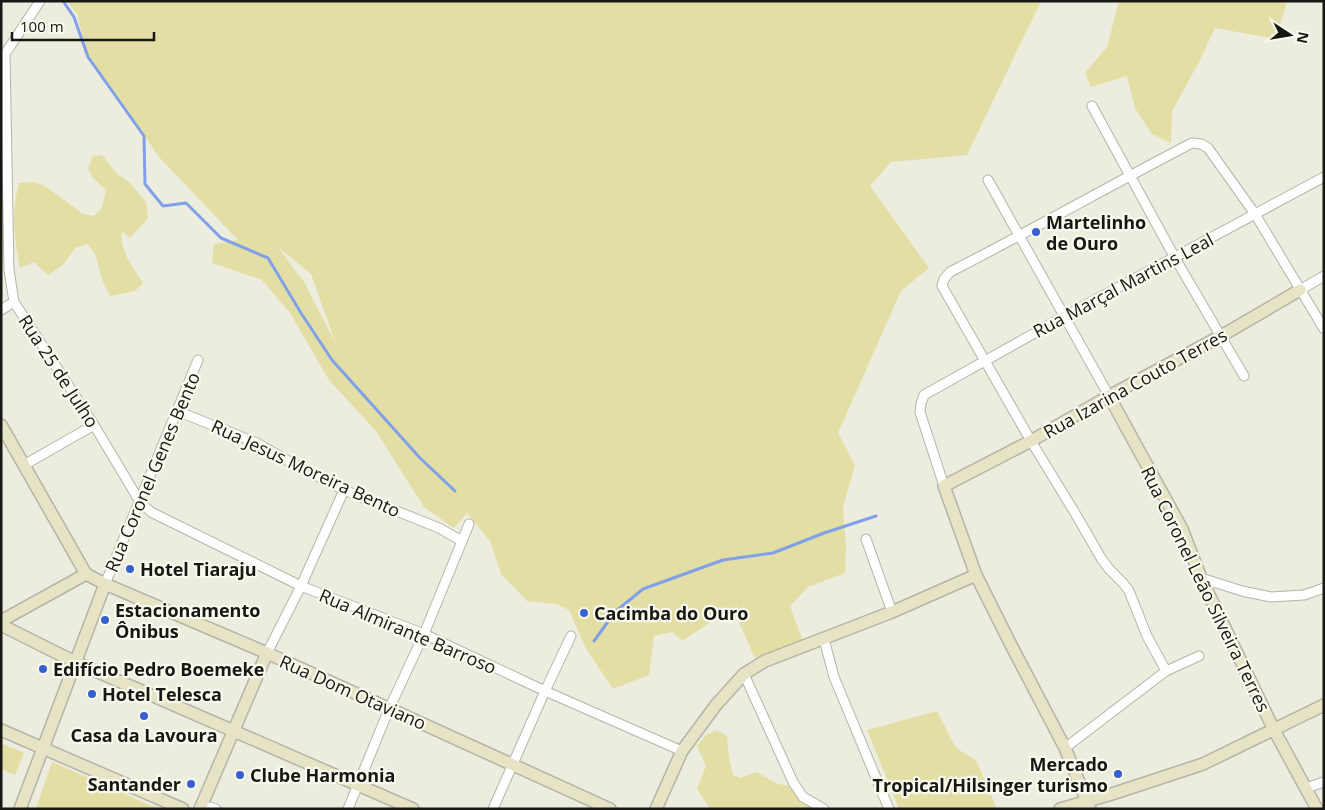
<svg xmlns="http://www.w3.org/2000/svg" width="1325" height="810" font-family="'Open Sans',sans-serif">
<style>
.green{fill:#e3dfa4;fill-rule:evenodd}
.lines{fill:none;stroke-linecap:round;stroke-linejoin:round}
.stream{stroke:#80a1e9;stroke-width:3}
.street-casing{stroke:#b4b4a8;stroke-width:11}
.secondary-casing{stroke:#b4b4a8;stroke-width:14}
.street{stroke:#fff;stroke-width:9}
.secondary{stroke:#e7e4c6;stroke-width:11}
.poi-dot{fill:#3560d0;stroke:#f9f9ed;stroke-width:2}
.labels{text-anchor:middle;dominant-baseline:central;stroke-width:4.5;stroke-linejoin:round;paint-order:stroke}
.poi-label{font-size:18px;font-weight:bold;fill:#181713;stroke:#f9f9ed;text-anchor:start}
.street-label{font-size:18px;fill:#181713;stroke:#f9f9ed}
</style>
<rect width="100%" height="100%" fill="#ececdf"/>
<g class="green">
<path d="M67 1H1041L967 155 891 162 870 186 929 268 901 291 838 433 855 466 843 506 846 547 845 573 808 587 790 606 803 641 755 658 737 618 711 622 682 641 672 632 654 636 649 675 613 689 585 647 569 610 556 604 527 601 501 574 490 541 467 513 454 528 424 507 376 431 329 380 290 313 262 280 212 263 214 244 238 240 160 158 88 57 77 14ZM278 247 311 274 336 344 304 282Z"/>
<polygon points="1119,1 1287,1 1276,39 1215,28 1199,62 1172,111 1171,143 1152,134 1135,108 1127,76 1091,87 1085,73 1107,47"/>
<path d="M102 155 117 174 128 181 146 202 148 218 130 238 122 231C119 251 133 267 143 283L135 291 110 296 102 279 96 256 88 244 75 248 63 265 48 275 34 262 20 268C14 238 11 213 19 183L34 182 45 186 83 214 94 216 102 208 106 190 92 177 88 168 93 156Z"/>
<polygon points="937,711 954,745 962,752 976,760 997,809 899,809 867,730"/>
<polygon points="717,730 727,736 729,758 733,775 741,778 756,772 778,784 792,786 817,809 710,809 697,789 706,766 697,746 706,735"/>
<polygon points="1,743 24,753 15,775 1,769"/>
<polygon points="52,762 110,787 109,792 110,792 111,788 115,790 114,794 116,790 158,809 36,809"/>
</g>
<g class="lines">
<g class="stream">
<polyline points="63,1 74,17 88,57 144,136 145,184 163,206 186,203 221,238 268,258 301,313 332,360 420,458 455,491"/>
<polyline points="594,641 615,612 643,589 723,560 773,553 824,533 876,516"/>
</g>
<g class="street-casing">
<g id="street">
<polyline points="40,1 5,54 9,270 14,302 94,425 140,502 151,512 167,520 301,586 424,634 545,691 682,751"/>
<polyline points="1092,106 1175,258 1244,376"/>
<polyline points="988,180 1109,396"/>
<polyline points="1300,290 1324,276"/>
<polyline points="1,310 14,302"/>
<polyline points="177,411 257,443 288,461 344,490 439,528 462,541"/>
<polyline points="24,465 94,425"/>
<polyline points="944,486 920,412 921,404 924,395 1065,316 1324,177"/>
<polyline points="866,539 892,612"/>
<polyline points="1201,578 1242,591 1271,597 1304,595 1324,588"/>
<polyline points="105,584 198,360"/>
<polyline points="824,639 834,677 889,809"/>
<polyline points="267,653 301,586 344,490"/>
<path d="M1166 671 1147 636 1129 591 1123 583 1109 569 1101 558 1075 513 1031 441 942 286 944 279 950 272C1032 230 1111 185 1192 143L1201 144 1208 148 1255 214 1324 329"/>
<polyline points="744,674 793,782 803,797 824,809"/>
<polyline points="1065,748 1166,671 1199,656"/>
<polyline points="1306,788 1324,782"/>
<polyline points="211,807 216,809"/>
<polyline points="348,809 389,709 424,634 469,524"/>
<polyline points="493,809 545,691 571,636"/>
</g>
</g>
<g class="secondary-casing">
<g id="secondary">
<polyline points="1109,396 1182,529 1201,578 1274,730 1317,809"/>
<polyline points="1,425 86,574 105,584 267,653 610,809"/>
<polyline points="1,621 86,574"/>
<polyline points="1,625 75,662 413,809"/>
<polyline points="1,730 183,809"/>
<polyline points="20,809 105,584"/>
<polyline points="200,809 267,653"/>
<polyline points="656,809 682,751 716,705 744,674 765,661 892,612 976,575"/>
<polyline points="1060,809 1112,794 1203,764 1324,705"/>
<polyline points="1090,809 1065,748 1011,645 976,575 944,486 1031,441 1109,396 1221,336 1300,290"/>
</g>
</g>
<use href="#street" class="street"/>
<use href="#secondary" class="secondary"/>
</g>
<g class="poi-dot">
<circle cx="1036" cy="232" r="5"/>
<circle cx="130" cy="569" r="5"/>
<circle cx="584" cy="613" r="5"/>
<circle cx="105" cy="620" r="5"/>
<circle cx="43" cy="669" r="5"/>
<circle cx="92" cy="694" r="5"/>
<circle cx="144" cy="716" r="5"/>
<circle cx="1118" cy="774" r="5"/>
<circle cx="240" cy="775" r="5"/>
<circle cx="191" cy="784" r="5"/>
</g>
<g class="labels">
<g class="poi-label">
<text x="1046" y="222">Martelinho<tspan x="1046" dy="21">de Ouro</tspan></text>
<text x="140" y="569">Hotel Tiaraju</text>
<text x="115" y="610">Estacionamento<tspan x="115" dy="21">Ônibus</tspan></text>
<text x="594" y="613">Cacimba do Ouro</text>
<text x="53" y="669">Edifício Pedro Boemeke</text>
<text x="102" y="694">Hotel Telesca</text>
<text x="144" y="735" text-anchor="middle">Casa da Lavoura</text>
<text x="1108" y="764" text-anchor="end">Mercado<tspan x="1108" dy="21">Tropical/Hilsinger turismo</tspan></text>
<text x="250" y="775">Clube Harmonia</text>
<text x="181" y="784" text-anchor="end">Santander</text>
</g>
<g class="street-label">
<text transform="translate(1123 285) rotate(-28)">Rua Marçal Martins Leal</text>
<text transform="translate(59 371) rotate(57)">Rua 25 de Julho</text>
<text transform="translate(1135 383) rotate(-29)">Rua Izarina Couto Terres</text>
<text transform="translate(306 468) rotate(25)">Rua Jesus Moreira Bento</text>
<text transform="translate(152 472) rotate(-67)">Rua Coronel Genes Bento</text>
<text transform="translate(1206 589) rotate(64)">Rua Coronel Leão Silveira Terres</text>
<text transform="translate(408 631) rotate(23)">Rua Almirante Barroso</text>
<text transform="translate(353 692) rotate(24)">Rua Dom Otaviano</text>
</g>
</g>
<rect width="1325" height="810" fill="none" stroke="#181713" stroke-width="5"/>
<g transform="translate(1290 35) rotate(102)" stroke="#f9f9ed" stroke-width="4" paint-order="stroke">
<path d="M0-4L9 19L0 12L-9 19Z" fill="#181713"/>
<text y="-8" font-size="14" font-weight="bold" text-anchor="middle" fill="#181713">N</text>
</g>
<path d="M12 32v8h142v-8" fill="none" stroke="#181713" stroke-width="2.5"/>
<text x="20" y="32" font-size="15" fill="#181713" stroke="#f9f9ed" stroke-width="4" paint-order="stroke">100 m</text>
</svg>
